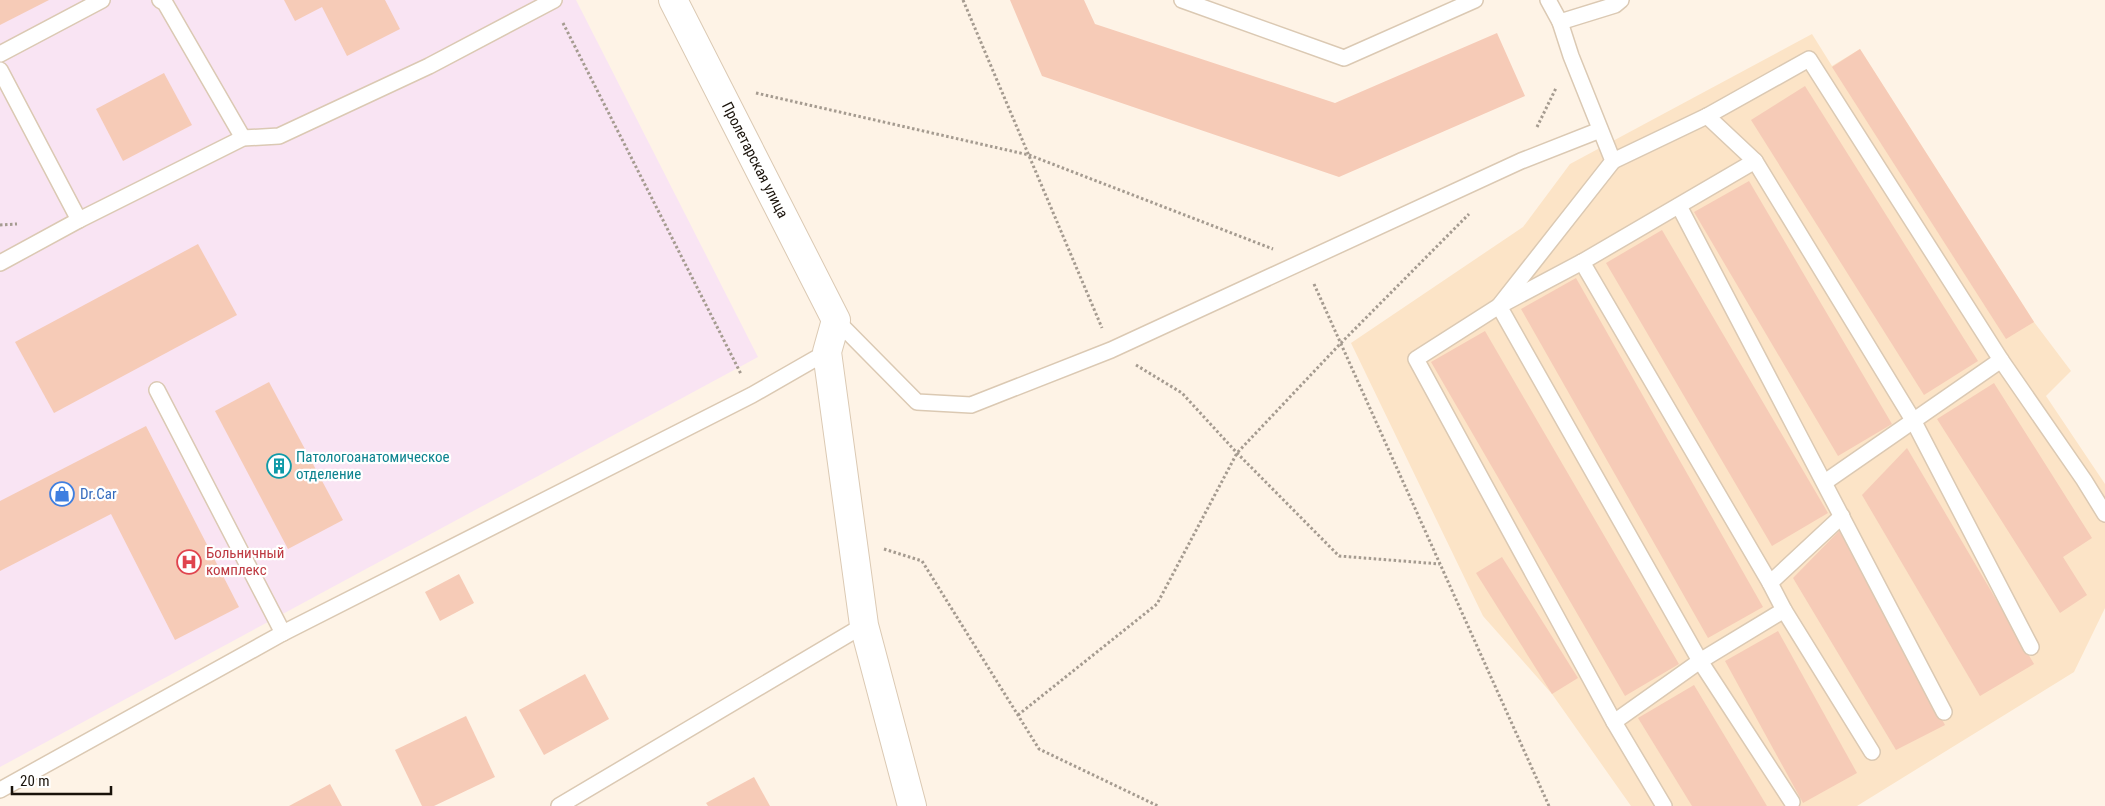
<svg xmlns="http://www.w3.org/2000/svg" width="2105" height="806" font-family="'Roboto Condensed',sans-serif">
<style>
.built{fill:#fce4c7}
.medical{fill:#f9e4f3}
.building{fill:#f6cbb7}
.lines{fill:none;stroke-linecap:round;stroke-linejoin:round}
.lane-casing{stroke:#dbc9b3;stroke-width:18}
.street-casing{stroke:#dbc9b3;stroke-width:30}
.path{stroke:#a59b90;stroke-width:3;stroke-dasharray:2.5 2.5;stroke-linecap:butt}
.lane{stroke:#fff;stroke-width:15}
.street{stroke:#fff;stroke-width:28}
.labels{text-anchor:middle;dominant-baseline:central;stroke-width:4.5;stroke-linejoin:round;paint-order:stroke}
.street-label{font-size:15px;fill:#19120a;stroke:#fff}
.culture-label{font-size:15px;fill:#0d838f;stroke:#fff;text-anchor:start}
.shop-label{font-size:15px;fill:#366cbe;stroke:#fff;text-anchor:start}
.health-label{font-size:15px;fill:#be3a42;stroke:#fff;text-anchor:start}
</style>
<rect width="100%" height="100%" fill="#fef3e6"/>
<polygon class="built" points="1812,34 1832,66 1860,49 2034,322 2071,371 2046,396 2105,484 2105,608 2074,672 1857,806 1631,806 1552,694 1483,616 1351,343 1523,227 1570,164"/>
<polygon class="medical" points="0,0 576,0 758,357 0,767"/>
<g class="building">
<polygon points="0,0 49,0 0,25"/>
<polygon points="284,0 385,0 400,29 347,56 322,7 295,21"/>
<polygon points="1010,0 1084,0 1095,24 1335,103 1497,33 1525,96 1339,177 1042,76"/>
<polygon points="1860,49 2034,322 2006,339 1832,67"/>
<polygon points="164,73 192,125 123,161 96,109"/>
<polygon points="1805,86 1978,361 1924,395 1751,120"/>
<polygon points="1749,181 1892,424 1838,456 1694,212"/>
<polygon points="1662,230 1828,513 1772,546 1606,263"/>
<polygon points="198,244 237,315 54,413 15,342"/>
<polygon points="1576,278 1763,607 1708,638 1521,309"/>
<polygon points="1485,331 1679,664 1625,696 1431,362"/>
<polygon points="269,382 343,520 288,549 215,411"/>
<polygon points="1994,383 2092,538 2063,557 2087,595 2060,613 1937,419"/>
<polygon points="146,426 239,607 175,640 111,514 0,571 0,501"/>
<polygon points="1907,448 2034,664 1980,696 1862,495"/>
<polygon points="1840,530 1945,725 1896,750 1793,578"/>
<polygon points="1502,557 1578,678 1552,694 1476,573"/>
<polygon points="459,574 474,603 440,621 425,592"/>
<polygon points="1778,631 1857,773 1803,803 1725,661"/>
<polygon points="585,674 609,719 544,755 519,710"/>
<polygon points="1694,685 1767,806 1692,806 1638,718"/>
<polygon points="466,716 495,777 434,806 422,806 395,750"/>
<polygon points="754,777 770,806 708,806 706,803"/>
<polygon points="330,784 342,806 289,806"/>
</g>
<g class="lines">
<g class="lane-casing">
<g id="lane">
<polyline points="160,0 165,3 243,138"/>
<polyline points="1182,0 1344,58 1475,0"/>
<polyline points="1548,0 1560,22 1571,56 1613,161 1499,306 1416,359 1614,722 1664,806"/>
<polyline points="1560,22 1615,5 1621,0"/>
<polyline points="0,54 102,0"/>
<polyline points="0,70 79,220 243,138 279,136 429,66 554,0"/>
<polyline points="1707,116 1755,161 1913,420 2031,647"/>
<polyline points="1613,161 1707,116 1809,59 2001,360 2084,480 2105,514"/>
<polyline points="1755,161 1582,262 1499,306 1700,661 1792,802"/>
<polyline points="1679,206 1944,712"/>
<polyline points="1582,262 1770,583 1784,610 1872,752"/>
<polyline points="0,263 79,220"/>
<polyline points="836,320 917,402 971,405 1111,350 1521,161 1600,130"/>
<polyline points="157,390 283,633"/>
<polyline points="1825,482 2001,360"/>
<polyline points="1770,583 1842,516"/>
<polyline points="1614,722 1700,661 1784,610"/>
<polyline points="0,790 283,633 752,395 827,352"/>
<polyline points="559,806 864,625"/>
</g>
</g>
<g class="street-casing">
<polyline id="street" points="673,0 836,320 827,352 864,625 912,806"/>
</g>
<g class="path">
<polyline points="963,0 1102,328"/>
<polyline points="563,23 741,374"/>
<polyline points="756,93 1029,155 1273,249"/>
<polyline points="1537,127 1556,88"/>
<polyline points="0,225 17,224"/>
<polyline points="1314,284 1549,806"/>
<polyline points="1136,365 1182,393 1237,453 1339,556 1440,564"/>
<polyline points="884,549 922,561 1039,749 1158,806"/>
<polyline points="1018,715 1157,604 1237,453 1340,344 1469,214"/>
</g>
<use href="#lane" class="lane"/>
<use href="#street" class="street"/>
</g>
<defs>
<g id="building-ring" transform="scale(1.25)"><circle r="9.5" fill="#fff" stroke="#0f9aa8" stroke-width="1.5"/><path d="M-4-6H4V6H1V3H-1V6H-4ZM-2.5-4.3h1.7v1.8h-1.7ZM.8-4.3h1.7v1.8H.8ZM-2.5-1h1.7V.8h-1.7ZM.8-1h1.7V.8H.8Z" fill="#0f9aa8"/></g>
<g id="shop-ring" transform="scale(1.25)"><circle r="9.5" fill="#fff" stroke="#3f7fe0" stroke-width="1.5"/><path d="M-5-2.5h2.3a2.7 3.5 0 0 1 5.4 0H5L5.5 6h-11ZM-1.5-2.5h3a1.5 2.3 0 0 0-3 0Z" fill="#3f7fe0"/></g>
<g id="hospital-ring" transform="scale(1.25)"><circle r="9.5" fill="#fff" stroke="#e0444e" stroke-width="1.5"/><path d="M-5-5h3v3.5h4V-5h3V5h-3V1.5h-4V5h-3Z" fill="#e0444e"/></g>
</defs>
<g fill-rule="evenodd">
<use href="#building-ring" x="279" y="466"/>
<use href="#shop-ring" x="62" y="494"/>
<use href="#hospital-ring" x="189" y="562"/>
</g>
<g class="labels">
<g class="street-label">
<text transform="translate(755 160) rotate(63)">Пролетарская улица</text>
</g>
<g class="culture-label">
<text x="296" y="457">Патологоанатомическое<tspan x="296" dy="17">отделение</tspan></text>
</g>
<g class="shop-label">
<text x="80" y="494">Dr.Car</text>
</g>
<g class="health-label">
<text x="206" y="553">Больничный<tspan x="206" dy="17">комплекс</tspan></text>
</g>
</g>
<path d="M12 786v8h99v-8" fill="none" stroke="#19120a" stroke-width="2.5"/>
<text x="20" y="786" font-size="15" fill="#19120a" stroke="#ffffff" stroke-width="4" paint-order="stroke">20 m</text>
</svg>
